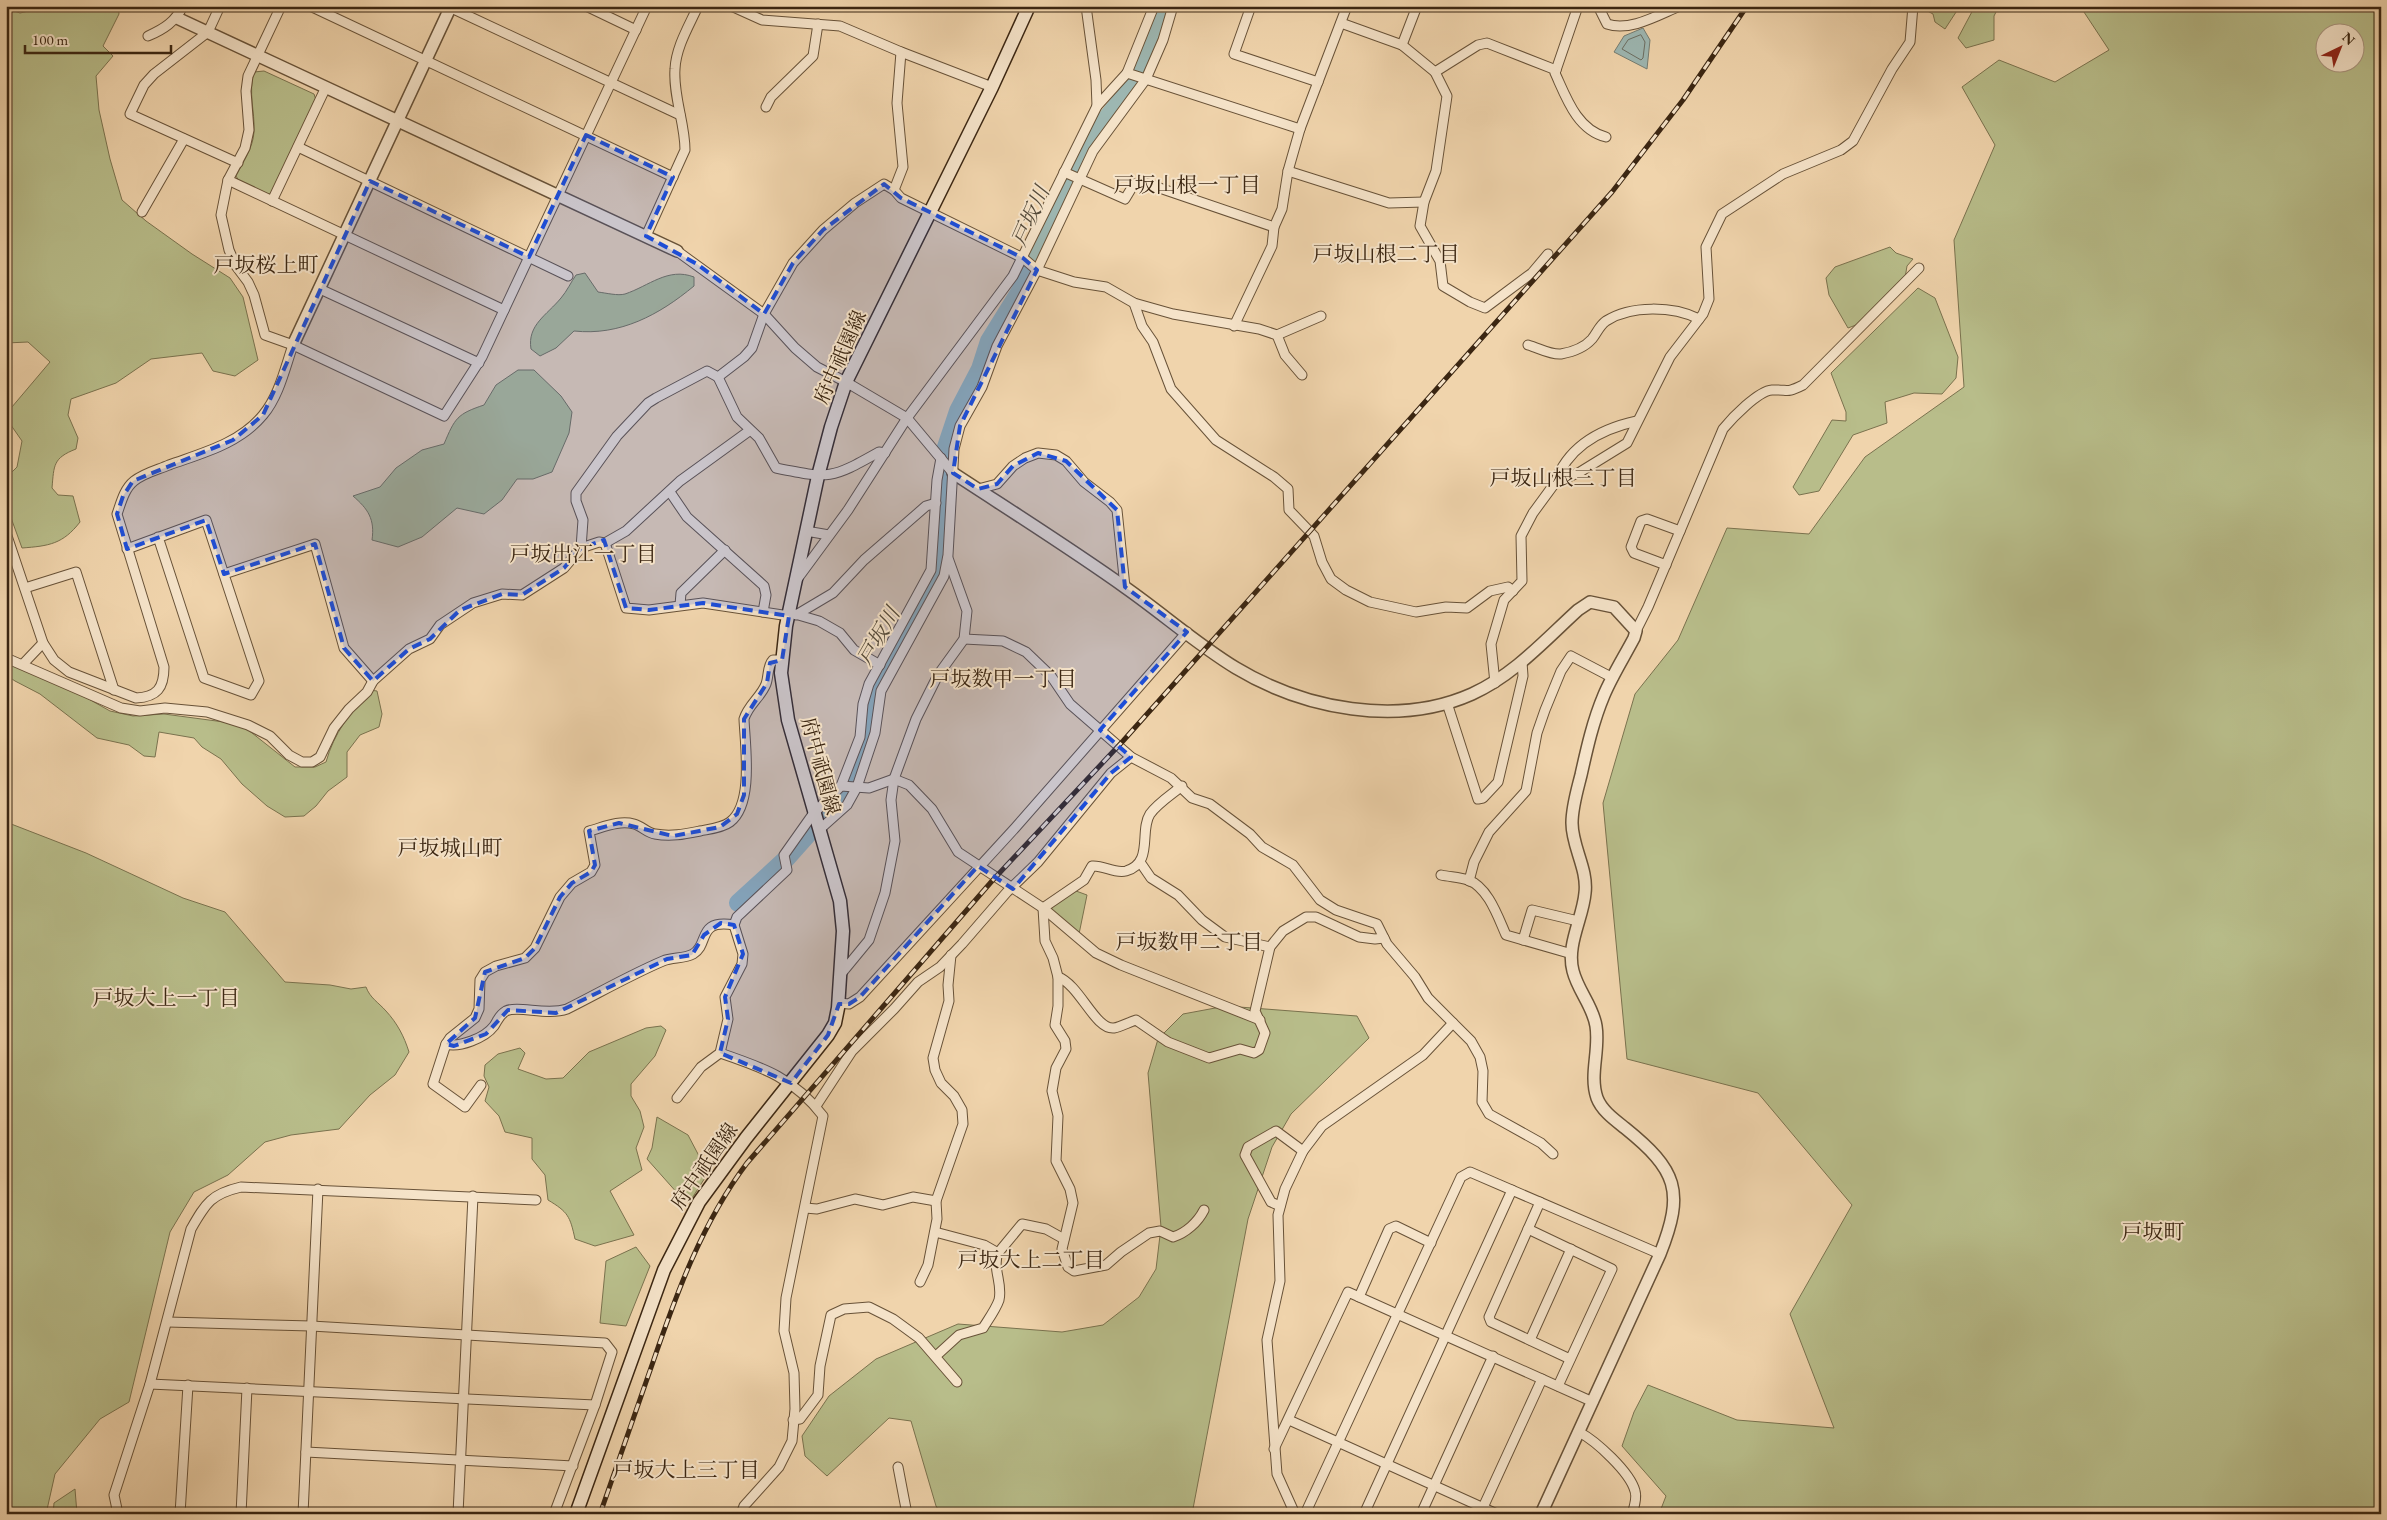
<svg xmlns="http://www.w3.org/2000/svg" width="2387" height="1520" font-family="'EB Garamond','Noto Serif JP',serif">
<style>
.green{fill:#b8bd8a;stroke:#7a724e;fill-rule:evenodd}
.water{fill:#9db7b2;stroke:#767d72}
.lines{fill:none;stroke-linecap:round;stroke-linejoin:round}
.shore{stroke:#6c6e62;stroke-width:1}
.river{stroke:#9db7b2;stroke-width:18}
.minor-casing{stroke:#685238;stroke-width:11}
.tertiary-casing{stroke:#685238;stroke-width:14}
.secondary-casing{stroke:#3b2612;stroke-width:15}
.minor{stroke:#f5e3c9;stroke-width:9}
.tertiary{stroke:#f5e3c9;stroke-width:11}
.secondary{stroke:#f5e3c9;stroke-width:12}
.rail-casing{stroke:#3b2612;stroke-width:5}
.rail{stroke:#f5e3c9;stroke-width:3;stroke-dasharray:9;stroke-linecap:butt}
.marked{fill:#1d4ed8;fill-opacity:0.2;stroke:#1d4ed8;stroke-width:4;stroke-dasharray:10 6;stroke-linejoin:round}
.labels{text-anchor:middle;dominant-baseline:central;stroke-width:4;stroke-linejoin:round;paint-order:stroke}
.street-label{font-size:20px;fill:#3b2612;stroke:#f5e3c9}
.neighbourhood-label{font-size:21px;fill:#3b2612;stroke:#f5e3c9}
.water-label{font-size:21px;font-style:italic;fill:#544a3a;stroke:#f5e3c9}
</style>
<rect width="100%" height="100%" fill="#f0d4ac"/>
<filter id="stains"><feTurbulence type="fractalNoise" baseFrequency=".004" numOctaves="4"/><feColorMatrix values="0 0 0 0 .2 0 0 0 0 .09 0 0 0 0 .02 0 0 0 .5 -.17"/></filter>
<radialGradient id="worn" r=".72"><stop offset=".6" stop-color="#630" stop-opacity="0"/><stop offset="1" stop-color="#630" stop-opacity=".3"/></radialGradient>
<g class="green">
<path d="M50 6H118L119 14 103 46 113 56 96 76 99 110 110 159 122 200 146 221 192 254 230 278 243 297 258 360 235 376 213 371 202 353 151 359 116 383 71 399 68 415 78 438 76 449C53 458 54 465 52 488L58 495 73 496 80 522C63 544 49 546 22 548L6 504V478L17 467 22 441 6 418V414L50 362 28 342 6 343V8L20 13Z"/>
<polygon points="1918,6 1960,6 1945,29 1935,22 1933,14"/>
<polygon points="1975,6 1999,6 1994,16 1994,40 1966,48 1958,38"/>
<path d="M2080 6H2381V1514H1659L1666 1496 1622 1446 1634 1412 1648 1385 1737 1420 1834 1428 1790 1314 1852 1205 1758 1093 1627 1059 1603 803 1635 694 1678 640 1727 528 1809 534 1865 457 1964 387 1954 240 1995 145 1962 87 1999 60 2055 82 2109 50ZM2324 32H2354V62H2324Z"/>
<path d="M264 71 314 94 316 100 272 193 267 195 239 181 236 176C243 162 253 148 254 132 255 111 248 93 254 72Z"/>
<polygon points="1890,247 1896,253 1913,259 1907,266 1905,278 1856,325 1848,328 1829,295 1826,278 1835,267"/>
<path d="M585 273 598 292C606 293 618 296 625 294 649 286 668 267 694 277V286C659 315 620 336 574 331L556 348 540 356 531 349C527 325 547 315 561 298 567 291 571 282 576 275Z"/>
<polygon points="1918,288 1935,298 1958,357 1956,378 1942,394 1914,393 1885,402 1887,423 1853,435 1819,491 1799,495 1793,487 1832,420 1846,421 1846,412 1831,373"/>
<path d="M518 370H534L561 396 572 412 569 433 552 472 533 479H517L502 500 484 514 457 508 422 537 398 547 372 540C375 519 368 509 353 496L380 487 396 468 422 450 444 444C455 418 457 414 484 405L496 385Z"/>
<path d="M6 664 15 666 78 693 110 711 133 716 164 714 224 722 247 729 295 767H315L326 762C334 733 350 713 370 690L377 691 382 714 379 727 360 735 347 752V777L328 791 316 806 304 816 285 817 267 806 242 784 221 759 202 747 194 738 159 732 155 757 144 756 129 745 97 738 40 694 15 681 6 675Z"/>
<path d="M6 822 86 853 183 898 225 912 285 982 330 985 351 989 366 987C370 998 378 1002 386 1011 397 1023 404 1036 409 1052L395 1075 370 1095 339 1129 291 1135 265 1142 228 1175 194 1192 170 1232 129 1402 100 1419 55 1474 46 1514H6Z"/>
<polygon points="1076,891 1087,895 1079,934 1051,911 1052,907"/>
<polygon points="1226,1006 1357,1016 1369,1038 1291,1114 1272,1147 1248,1219 1192,1514 941,1514 936,1506 911,1421 889,1418 827,1476 805,1456 802,1436 829,1396 876,1359 958,1324 1062,1332 1103,1325 1139,1297 1156,1269 1161,1227 1148,1073 1158,1039 1183,1014"/>
<path d="M661 1026 666 1030 655 1056 631 1084V1096L640 1111 644 1127 636 1148 642 1170 610 1191 634 1235 595 1246 575 1239C570 1216 568 1212 548 1200L545 1175 532 1159V1138L505 1132 499 1116 485 1101 489 1087 484 1076 485 1065 498 1054 520 1048 525 1053 518 1069 546 1079 563 1078 589 1052 646 1028Z"/>
<polygon points="657,1117 688,1135 708,1173 689,1203 679,1195 647,1159 652,1148"/>
<polygon points="636,1247 650,1266 626,1326 600,1323 606,1261"/>
<polygon points="75,1489 77,1514 53,1514 54,1503"/>
</g>
<polygon class="water" points="1643,28 1650,40 1647,69 1614,52 1624,36"/>
<g class="lines">
<polygon class="shore" points="1641,35 1645,42 1643,58 1641,60 1622,49 1628,40"/>
<g class="river">
<polyline points="945,450 958,411 980,369 989,341 1020,291 1038,256 1089,140 1117,105 1142,66 1165,6"/>
<polyline points="827,811 848,785 859,756 867,731 873,688 936,580 944,551 942,477"/>
<polyline points="738,903 786,859 810,832"/>
</g>
<g class="minor-casing">
<g id="minor">
<polyline points="220,6 208,32 154,74 144,85 130,114 238,163"/>
<polyline points="281,6 248,76 246,91 249,130 245,148 228,180 221,215 229,250 236,266 248,282 254,295 265,335 293,345 444,416 482,357 647,6"/>
<polyline points="310,6 673,177"/>
<polyline points="447,6 680,115"/>
<polyline points="586,6 636,30"/>
<polyline points="731,6 762,20 840,26 901,52 992,87"/>
<polyline points="1086,6 1096,80 1097,106"/>
<polyline points="1251,6 1234,54 1318,82"/>
<path d="M1578 6 1555 73C1566 97 1577 130 1606 137"/>
<path d="M1598 6 1607 24C1630 32 1658 15 1680 6"/>
<polyline points="1341,23 1402,45 1435,72 1447,96 1436,171 1424,202 1420,226 1440,261 1443,286 1470,302 1485,308 1532,273 1548,254"/>
<path d="M148 36C164 29 175 22 183 6"/>
<polyline points="1402,45 1417,6"/>
<polyline points="901,52 897,103 903,167 894,190 901,198 1023,258 1037,270 1074,282 1106,287 1134,303 1173,314 1259,329 1277,335 1321,316"/>
<polyline points="1435,72 1478,45 1487,43 1556,70"/>
<polyline points="1127,73 1300,129"/>
<polyline points="766,107 771,97 813,56 818,24"/>
<polyline points="298,147 568,276"/>
<polyline points="1288,171 1389,203 1424,202"/>
<polyline points="1064,172 1125,199 1134,184 1142,182 1274,227"/>
<polyline points="228,180 504,310"/>
<polyline points="272,201 326,87"/>
<polyline points="142,212 184,139"/>
<path d="M646 236 685 150C685 123 673 96 675 69 676 47 689 26 698 6"/>
<polyline points="677,251 764,314 795,348 817,367 846,382 907,418 953,473"/>
<polyline points="320,289 479,363"/>
<polyline points="1134,303 1142,326 1153,342 1171,389 1216,440 1274,477 1288,489 1289,510 1314,536 1322,562 1331,579 1346,590 1370,602 1416,612 1446,607 1467,608 1490,591 1508,587 1513,591"/>
<polyline points="1234,326 1272,246 1274,227 1282,209 1288,171 1300,129 1347,6"/>
<polyline points="1277,335 1285,355 1302,375"/>
<path d="M1528 345C1539 348 1550 355 1561 354 1572 352 1585 347 1592 339 1597 333 1599 326 1606 321 1631 305 1673 306 1699 319"/>
<path d="M718 377 737 417 759 438 776 468C830 479 831 479 879 452L885 453"/>
<path d="M1555 483C1568 446 1600 429 1637 421"/>
<polyline points="978,489 997,484 1013,466 1025,458 1038,453 1056,455 1066,461 1084,482 1110,502 1117,510 1125,587"/>
<polyline points="670,492 687,517 764,586 766,595 763,612"/>
<polyline points="806,531 829,535"/>
<path d="M6 533 43 643 54 660 69 672 136 698C157 697 164 688 164 667L117 514C121 503 124 489 134 481 144 473 157 470 169 465 202 453 239 444 263 415 279 396 285 368 293 345"/>
<polyline points="605,543 626,608 649,610 703,603 789,616"/>
<polyline points="581,548 599,542 605,543 626,531 680,481 749,431"/>
<polyline points="127,549 206,520 259,681 251,695 204,678 158,537"/>
<polyline points="1666,565 1634,553 1631,547 1641,521 1647,519 1680,531"/>
<polyline points="224,574 315,544 344,648 373,681"/>
<polyline points="798,578 848,510 907,418 1013,276 1097,106 1127,73 1154,6"/>
<polyline points="25,588 76,572 114,690"/>
<polyline points="680,605 681,593 725,550"/>
<polyline points="795,614 819,621 840,633 854,650 880,665"/>
<polyline points="796,615 833,593 864,560 926,506 936,503"/>
<path d="M1636 631 1648 607 1723 429C1732 418 1758 391 1772 390 1789 389 1785 394 1803 385L1919 268"/>
<polyline points="964,639 1003,641 1026,652 1051,676 1070,704 1131,757 1171,778 1192,798 1210,804 1250,834 1262,847 1293,865 1320,900 1336,910 1377,924 1387,944 1415,977 1428,998 1471,1041 1480,1057 1483,1071 1482,1102 1489,1114 1541,1143 1553,1154"/>
<polyline points="6,658 121,708 140,711 165,708 207,712 248,725 270,736 289,755 302,762 312,762 320,757 334,728 349,709 367,692 373,681 409,649 430,639 440,625 473,603 502,594 522,595 564,568 581,548 583,520 576,501 576,493 617,436 648,403 656,398 707,371 718,377 744,357 752,348 764,314 793,263 823,230 855,203 884,184 894,190"/>
<polyline points="23,664 43,643"/>
<polyline points="1495,683 1491,644 1504,600 1522,581 1521,536 1533,513 1555,483 1580,472 1627,443 1670,357 1703,314 1709,299 1706,247 1722,214 1783,174 1841,150 1853,141 1892,69 1910,42 1913,6"/>
<polyline points="1447,703 1478,799 1483,798 1498,782 1523,676 1522,662"/>
<polyline points="841,786 860,737 863,704 869,684 931,570 937,480 941,458"/>
<polyline points="819,830 847,805 857,787 875,733 881,691 944,576 948,555 954,449 960,426 982,387 997,346 1037,270 1093,151 1146,79 1163,40 1173,6"/>
<polyline points="1140,862 1151,878 1178,895 1202,920 1225,937 1270,947"/>
<path d="M1441 875C1450 877 1460 877 1468 880 1488 887 1498 917 1506 935L1572 954"/>
<polyline points="1469,881 1474,862 1489,832 1526,791 1537,733 1545,710 1561,671 1571,656 1613,678"/>
<path d="M1043 908 1045 941 1053 958 1058 977V1006L1055 1025 1065 1041 1066 1049 1056 1068 1052 1091 1058 1116 1056 1161 1070 1189 1073 1203 1062 1249 1068 1267 1074 1271 1106 1265 1121 1252 1149 1233 1160 1231 1173 1237C1186 1233 1198 1222 1204 1210"/>
<path d="M1043 908 1084 880 1092 866C1104 865 1114 874 1126 871 1154 863 1139 831 1150 814 1158 803 1171 795 1182 786"/>
<polyline points="1523,940 1532,910 1578,921"/>
<polyline points="841,974 869,940 885,893 895,841 891,800 894,779 916,719 938,675 964,639 967,611 948,558"/>
<path d="M1058 977C1080 985 1095 1030 1114 1028 1121 1027 1129 1022 1136 1020L1168 1042 1209 1058 1240 1049 1254 1053 1259 1050 1265 1033 1255 1011 1270 947 1283 931 1306 917H1316L1359 937 1375 939 1384 938"/>
<polyline points="839,1003 849,1004 860,997 1015,828 1187,632"/>
<path d="M446 1044C459 1048 485 1038 494 1026 498 1020 499 1015 506 1011 518 1005 547 1016 567 1009 599 993 630 975 663 961 672 957 684 959 693 954 710 944 696 919 734 925"/>
<path d="M720 1053C764 1068 794 1078 823 1116L786 1298 784 1331 794 1373 795 1409 792 1441 779 1467 744 1506 741 1514"/>
<path d="M481 1085 465 1107 433 1084 446 1044 450 1038 475 1018 479 1009 480 980 485 972 496 966 525 958 535 948 560 897 572 883 591 872 595 865 589 831C604 827 619 820 634 824 642 826 647 833 655 834 671 837 685 834 700 831 710 829 722 828 730 822 754 804 745 745 744 719 748 705 761 697 766 684 769 676 767 666 773 660H782"/>
<polyline points="677,1098 701,1067 720,1053 728,1019 725,997 742,964 743,954 734,925 737,917 787,870 784,855 813,814 841,786 869,788 894,779 909,785 932,809 958,852 1043,908 1096,953 1121,965 1260,1020"/>
<polyline points="816,1106 852,1051 894,1009 918,982 940,967 962,944 1007,892 1038,862 1111,773 1131,757"/>
<polyline points="1540,1202 1489,1317 1491,1322 1570,1359"/>
<polyline points="1280,1206 1271,1202 1245,1155 1248,1147 1276,1131 1303,1151"/>
<polyline points="805,1208 817,1209 855,1199 883,1205 913,1197 936,1201"/>
<polyline points="1528,1229 1612,1269 1558,1386"/>
<polyline points="935,1232 984,1245 998,1253 1022,1224 1046,1229 1064,1239"/>
<polyline points="920,1282 928,1265 937,1219 936,1201 963,1124 962,1110 954,1096 941,1083 935,1070 933,1058 949,1001 948,985 951,955"/>
<polyline points="1359,1297 1389,1229 1396,1226 1431,1243"/>
<polyline points="168,1322 311,1326 605,1343 612,1352 595,1405 554,1514"/>
<polyline points="1530,1340 1571,1249"/>
<path d="M936 1356 959 1335 983 1328C988 1320 996 1309 999 1300 1003 1283 992 1269 998 1253"/>
<polyline points="150,1384 595,1405"/>
<polyline points="793,1420 800,1419 818,1395 820,1366 831,1315 844,1309 869,1307 893,1319 919,1338 957,1382"/>
<polyline points="1289,1420 1497,1514"/>
<path d="M1579 1432C1596 1441 1630 1472 1635 1491 1637 1497 1634 1508 1632 1514"/>
<polyline points="1274,1449 1348,1292 1593,1402"/>
<polyline points="306,1452 573,1466"/>
<polyline points="898,1467 907,1514"/>
<path d="M118 1514 114 1495 150 1384 191 1229C206 1203 211 1194 241 1187L536 1200"/>
<polyline points="180,1514 188,1385"/>
<polyline points="241,1514 247,1388"/>
<polyline points="303,1514 318,1189"/>
<polyline points="458,1514 473,1196"/>
<polyline points="1295,1514 1277,1474 1267,1340 1280,1281 1278,1215 1285,1189 1303,1151 1322,1126 1423,1055 1453,1023"/>
<polyline points="1305,1514 1461,1177 1470,1172 1660,1254"/>
<polyline points="1364,1514 1512,1190"/>
<polyline points="1421,1514 1493,1356"/>
<polyline points="1480,1514 1542,1379"/>
</g>
</g>
<g class="tertiary-casing">
<g id="tertiary">
<polyline points="177,18 677,251"/>
<polyline points="293,345 451,6"/>
<path d="M953 473C1011 511 1070 548 1126 588 1163 614 1198 645 1236 668 1304 709 1398 727 1472 694 1514 675 1545 640 1578 610L1590 602 1614 607 1636 631 1634 638C1624 657 1612 676 1604 695 1593 721 1587 748 1581 775 1577 791 1572 807 1572 823 1572 847 1588 869 1585 893 1583 918 1566 945 1573 971 1578 991 1593 1006 1596 1026 1600 1050 1589 1075 1597 1098 1602 1111 1615 1120 1625 1128 1677 1170 1685 1191 1660 1254L1541 1514"/>
</g>
</g>
<g class="secondary-casing">
<polyline id="secondary" points="576,1514 664,1270 699,1202 746,1138 828,1035 835,1023 838,1008 843,931 840,901 788,720 781,673 786,626 818,476 831,427 846,382 992,87 1029,6"/>
</g>
<use href="#minor" class="minor"/>
<use href="#tertiary" class="tertiary"/>
<use href="#secondary" class="secondary"/>
<g class="rail-casing">
<path id="rail" d="M600 1514C618 1463 635 1413 653 1362 677 1292 702 1223 747 1163L992 881 1123 741 1612 192 1683 100 1747 6"/>
</g>
<use href="#rail" class="rail"/>
</g>
<path class="marked" d="M586 135 673 177 646 236 697 264 764 314 793 263 823 230 884 184 901 198 1023 258 1037 270 960 426 953 473 978 489 997 484 1013 466 1038 453 1066 461 1117 510 1125 587 1187 632 1100 730 1131 757 1111 773 1013 889 978 866 860 997 849 1004H839L828 1035 791 1083 720 1053 728 1019 725 997 743 954 734 925 721 923 704 935 692 955 667 959 556 1013 508 1010 486 1034 454 1046 446 1044 475 1018 485 972 525 958 535 948 560 897 572 883 591 872 595 865 589 831 619 823 673 836 720 827 737 814 744 795V719L767 683 770 663 782 660 789 616 703 603 649 610 626 608 604 540 581 548 564 568 522 595 502 594 460 610 430 639 409 649 373 681 344 648 315 544 224 574 206 520 127 549 117 514 123 496 133 481 233 440 263 415 370 181 529 257Z"/>
<g class="labels">
<g class="street-label">
<text transform="translate(840 357) rotate(-66)">府中祇園線</text>
<text transform="translate(821 766) rotate(75)">府中祇園線</text>
<text transform="translate(704 1166) rotate(-55)">府中祇園線</text>
</g>
<g class="neighbourhood-label">
<text x="1187" y="184">戸坂山根一丁目</text>
<text x="1386" y="253">戸坂山根二丁目</text>
<text x="266" y="264">戸坂桜上町</text>
<text x="1563" y="477">戸坂山根三丁目</text>
<text x="583" y="553">戸坂出江一丁目</text>
<text x="1003" y="678">戸坂数甲一丁目</text>
<text x="450" y="847">戸坂城山町</text>
<text x="1189" y="941">戸坂数甲二丁目</text>
<text x="166" y="997">戸坂大上一丁目</text>
<text x="2153" y="1231">戸坂町</text>
<text x="1031" y="1259">戸坂大上二丁目</text>
<text x="686" y="1469">戸坂大上三丁目</text>
</g>
<g class="water-label">
<text transform="translate(1030 216) rotate(-66)">戸坂川</text>
<text transform="translate(878 636) rotate(-60)">戸坂川</text>
</g>
</g>
<rect width="2387" height="1520" fill="none" stroke="#f0d4ac" stroke-width="25"/>
<rect x="8" y="8" width="2372" height="1505" fill="none" stroke="#3b2612" stroke-width="2.5"/>
<rect x="12" y="12" width="2362" height="1495" fill="none" stroke="#3b2612"/>
<g transform="translate(2340 48) rotate(43)"><circle r="24" fill="#f5e3c9" stroke="#ab9780"/>
<path d="M0-4L9 19L0 12L-9 19Z" fill="#8f2418"/>
<text y="-8" font-size="14" font-weight="bold" text-anchor="middle" fill="#3b2612">N</text>
</g>
<path d="M25 45v8h146v-8" fill="none" stroke="#3b2612" stroke-width="2.5"/>
<text x="32" y="45" font-size="15" fill="#3b2612" stroke="#f5e3c9" stroke-width="4" paint-order="stroke">100 m</text>
<rect width="100%" height="100%" filter="url(#stains)"/>
<rect width="100%" height="100%" fill="url(#worn)"/>
</svg>
